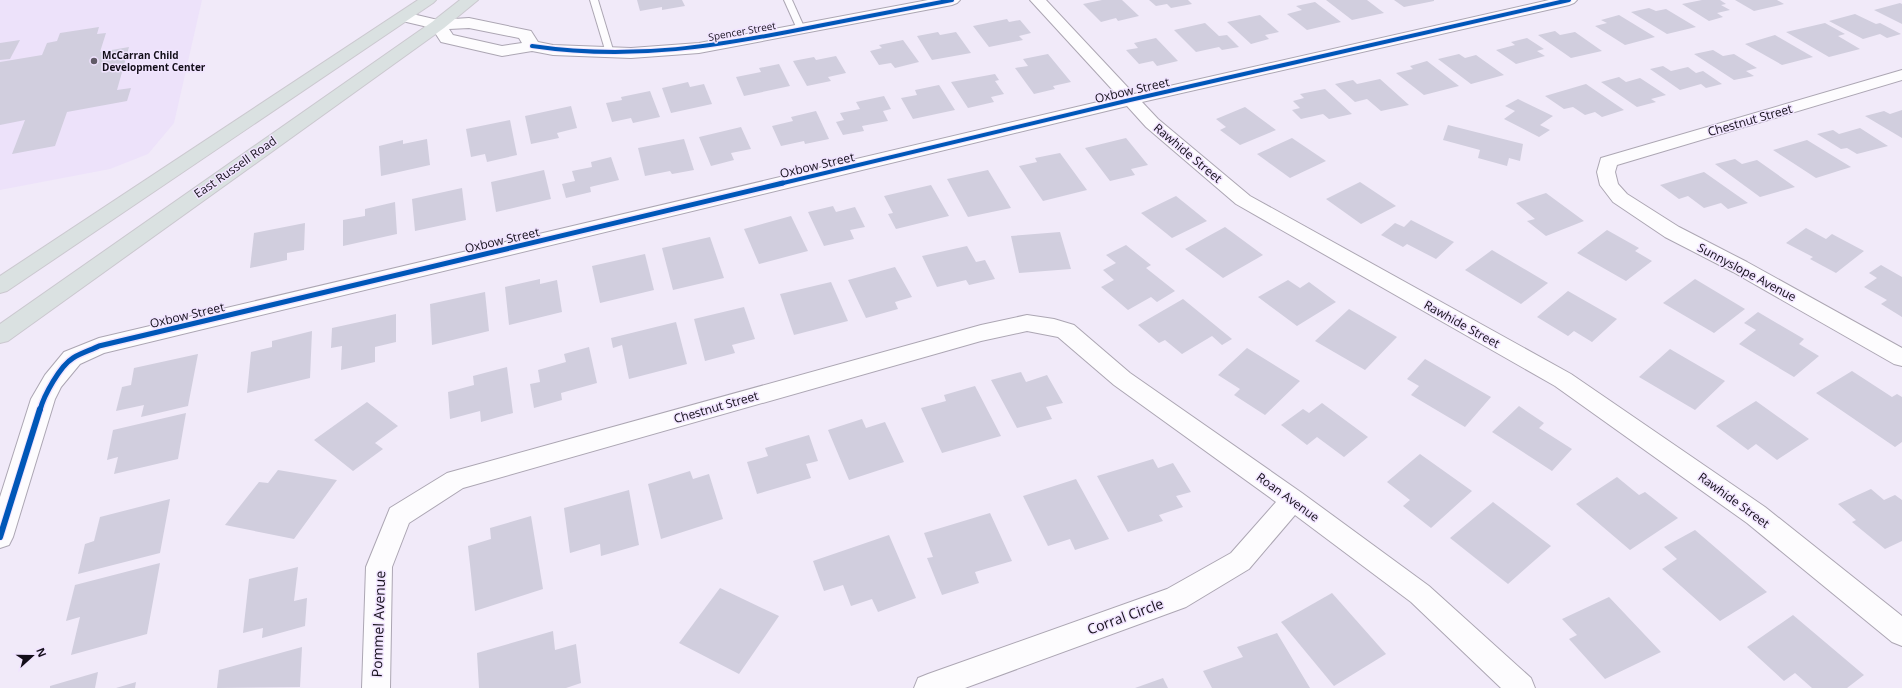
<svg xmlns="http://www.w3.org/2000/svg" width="1902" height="688" font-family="'Open Sans',sans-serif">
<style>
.built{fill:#ede2fa}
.building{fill:#d1cede}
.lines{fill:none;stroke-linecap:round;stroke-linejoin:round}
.service-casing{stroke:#aca6b3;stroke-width:2}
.minor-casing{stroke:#aca6b3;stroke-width:2}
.tertiary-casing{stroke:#aca6b3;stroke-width:2}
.primary-casing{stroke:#cbc8cf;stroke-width:2}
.service{fill:#fdfcfe;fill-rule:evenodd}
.minor{fill:#fdfcfe;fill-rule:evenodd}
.tertiary{fill:#fdfcfe;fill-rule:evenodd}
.primary{fill:#dae1e1;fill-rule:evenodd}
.cycleway-far2-casing{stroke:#f1e4ff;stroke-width:6}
.cycleway-far1-casing{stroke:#f1e4ff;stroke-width:8}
.cycleway-casing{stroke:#f1e4ff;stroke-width:8}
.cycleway-far2{stroke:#0057b8;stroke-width:4}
.cycleway-far1{stroke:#0057b8;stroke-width:5}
.cycleway{stroke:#0057b8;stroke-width:6}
.poi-dot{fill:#615b67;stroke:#f1e4ff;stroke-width:1.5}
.labels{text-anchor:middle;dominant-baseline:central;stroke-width:3;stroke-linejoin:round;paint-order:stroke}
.far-street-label{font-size:10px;fill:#130e19;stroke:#f1e4ff}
.far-poi-label{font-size:10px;font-weight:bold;fill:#130e19;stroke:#f1e4ff;text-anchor:start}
.street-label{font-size:12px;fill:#130e19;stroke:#f1e4ff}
.near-street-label{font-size:14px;fill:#130e19;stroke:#f1e4ff}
</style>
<rect width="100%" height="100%" fill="#f1eaf9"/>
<polygon class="built" points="0,0 202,0 174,123 148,154 110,169 0,190"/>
<g class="building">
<polygon points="637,0 682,0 685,6 662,10 662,7 640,11"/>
<polygon points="1102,0 1122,0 1139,16 1118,21 1116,18 1101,22 1083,4"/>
<polygon points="1149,0 1188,0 1192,4 1171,8 1167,4 1156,6"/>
<polygon points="1326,0 1367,0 1384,13 1352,20"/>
<polygon points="1394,0 1434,0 1434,1 1404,7"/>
<polygon points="1702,0 1720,0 1726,4 1721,5 1730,10 1717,13 1723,17 1709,21 1682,4"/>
<polygon points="1735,0 1777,0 1784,4 1754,11"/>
<polygon points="1315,2 1341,22 1307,30 1287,14 1302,10 1296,6"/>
<polygon points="1900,3 1902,4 1902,24 1874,10"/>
<polygon points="1649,8 1656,11 1666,9 1696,27 1667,34 1631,12"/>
<polygon points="1855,14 1876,24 1880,23 1901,34 1887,38 1880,34 1863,39 1829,21"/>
<polygon points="1260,15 1279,32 1265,35 1269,39 1251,44 1227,22"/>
<polygon points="1619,15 1655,37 1625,45 1595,26 1607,23 1601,20"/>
<polygon points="1007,19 1009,22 1020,20 1031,33 1019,36 1023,40 989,47 973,26"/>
<polygon points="1205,23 1219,36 1227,35 1239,47 1222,50 1219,47 1196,52 1174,30"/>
<polygon points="1825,23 1845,34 1838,36 1860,49 1829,57 1786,32"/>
<polygon points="99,27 97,34 106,33 100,52 129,47 117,90 131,88 127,101 67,112 55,146 12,154 25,120 0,125 0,62 42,55 47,43 57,41 60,33"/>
<polygon points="1555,31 1560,35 1575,32 1602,51 1571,58 1538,35"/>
<polygon points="938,32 940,35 956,32 971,53 932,60 917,36"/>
<polygon points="1775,35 1813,57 1782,65 1745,44"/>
<polygon points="1156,38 1178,61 1157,66 1153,61 1139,64 1126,50 1138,48 1134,43"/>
<polygon points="1527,38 1544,49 1537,51 1545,56 1516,64 1496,50 1515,45 1511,42"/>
<polygon points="20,40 10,59 0,60 0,43"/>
<polygon points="903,40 919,62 895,68 891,63 879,65 870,51 882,48 879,45"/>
<polygon points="1713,50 1723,56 1734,54 1757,68 1746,71 1754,76 1734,80 1694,54"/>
<polygon points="1048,54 1071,82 1053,86 1055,89 1034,94 1015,68 1028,66 1023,59"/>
<polygon points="1459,54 1465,58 1476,55 1504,75 1471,84 1438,59"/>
<polygon points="836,56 846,73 828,77 831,81 807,86 793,61 814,57 816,60"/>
<polygon points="1427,61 1459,86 1424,95 1396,73 1413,69 1410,66"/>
<polygon points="779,64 790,86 744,96 736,77 761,72 759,68"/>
<polygon points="1663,66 1671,71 1688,67 1696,73 1703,71 1722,84 1706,88 1701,84 1680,90 1650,69"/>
<polygon points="995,74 999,80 995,81 1004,94 991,97 994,102 968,108 951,82"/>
<polygon points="1619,77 1626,82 1640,78 1666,95 1651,99 1656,102 1637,107 1601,82"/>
<polygon points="1380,79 1409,105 1381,111 1367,99 1355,102 1335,84 1353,80 1357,84"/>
<polygon points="688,82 690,87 704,84 712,104 671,113 662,88"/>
<polygon points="1586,84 1624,110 1602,117 1595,112 1585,115 1573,107 1564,109 1545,96"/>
<polygon points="939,85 955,110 913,119 901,98 917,95 915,90"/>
<polygon points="1325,89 1352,114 1329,119 1323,114 1301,119 1292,110 1300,108 1293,101 1304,98 1300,94"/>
<polygon points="650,91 660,117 633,123 631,118 612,122 606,103 622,100 621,97"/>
<polygon points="884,96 891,109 883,111 888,121 862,126 864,131 843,135 836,122 844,120 840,113 860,109 856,102"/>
<polygon points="1518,99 1553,116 1540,125 1550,130 1539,137 1504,119 1515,111 1505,106"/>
<polygon points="571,106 577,128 557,133 559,138 531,144 525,116"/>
<polygon points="1245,107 1276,130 1240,145 1220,130 1226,127 1216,119"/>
<polygon points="1902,110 1902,138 1865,116 1884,111 1890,114"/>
<polygon points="816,111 829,139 805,144 804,141 781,146 772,126 793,121 791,117"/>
<polygon points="510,120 517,155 487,162 485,154 471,157 466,129"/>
<polygon points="1448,125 1523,144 1520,161 1509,158 1507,166 1478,158 1480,150 1443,140"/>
<polygon points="741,127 751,149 731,153 734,160 711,166 699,137"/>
<polygon points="1860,128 1888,146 1857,154 1847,148 1841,149 1817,134 1833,130 1839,134"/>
<polygon points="1126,138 1148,165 1131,169 1135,175 1110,181 1085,148"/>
<polygon points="1292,138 1326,161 1290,178 1257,154"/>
<polygon points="427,139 430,165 381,176 379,146 403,140 403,144"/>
<polygon points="684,139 694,170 672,174 670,171 645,176 638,148"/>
<polygon points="1807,140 1851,167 1816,178 1773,150"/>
<polygon points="1060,153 1087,190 1043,201 1019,166 1037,162 1035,158"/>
<polygon points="611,157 619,180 590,187 591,192 566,198 562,184 575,181 572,171 592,167 591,162"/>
<polygon points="1735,159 1742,164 1757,160 1795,187 1760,197 1715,164"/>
<polygon points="544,170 551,199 496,212 491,182"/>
<polygon points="988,170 1011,208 968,217 947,179"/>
<polygon points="1704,172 1748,203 1728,209 1721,203 1704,208 1688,196 1679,199 1660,185"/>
<polygon points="1360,182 1396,206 1361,224 1326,199"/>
<polygon points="931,185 949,216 896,229 888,214 893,213 884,196"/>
<polygon points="462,188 466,220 415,231 412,199"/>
<polygon points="1546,193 1584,221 1546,236 1527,221 1535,219 1516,203"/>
<polygon points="1176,196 1207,221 1172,238 1141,213"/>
<polygon points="395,202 397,234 343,246 343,220 365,216 365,209"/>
<polygon points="833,206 836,212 855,207 865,227 850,230 854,239 824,246 808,212"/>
<polygon points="791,216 808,251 759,264 744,229"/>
<polygon points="1411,220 1454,242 1436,259 1407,244 1403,247 1381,235 1395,223 1404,227"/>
<polygon points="305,223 304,250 287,253 287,260 250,268 254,233"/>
<polygon points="1225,227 1263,255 1223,278 1185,249"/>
<polygon points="1806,228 1826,239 1832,234 1864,251 1836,273 1810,259 1813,257 1786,243"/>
<polygon points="1607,230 1639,248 1635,251 1652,261 1626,281 1577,253"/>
<polygon points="1060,232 1071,269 1019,273 1011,236"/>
<polygon points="710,237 724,278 673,290 662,248"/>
<polygon points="1126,245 1151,265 1146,268 1175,291 1157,302 1151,297 1128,310 1101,287 1114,280 1103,270 1116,263 1106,255"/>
<polygon points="967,246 976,262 985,260 995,279 969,285 966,280 937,287 922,256"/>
<polygon points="1492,250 1548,283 1521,304 1465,270"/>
<polygon points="645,254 654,290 600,303 592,266"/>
<polygon points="1881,265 1902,277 1902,317 1881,304 1887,300 1864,287 1877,278 1869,273"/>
<polygon points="895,267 912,297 895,302 898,309 866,318 848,280"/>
<polygon points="540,279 540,284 557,280 562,312 509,325 505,287"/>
<polygon points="1695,279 1745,309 1714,333 1663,303"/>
<polygon points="1288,280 1300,288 1309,282 1336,302 1297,326 1258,297"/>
<polygon points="831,282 848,321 794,335 780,294"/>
<polygon points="1568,291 1617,319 1592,342 1574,331 1568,336 1537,317"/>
<polygon points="485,292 489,331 432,345 430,304"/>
<polygon points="1183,299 1232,339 1222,345 1212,336 1182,354 1165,340 1159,343 1138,325"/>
<polygon points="744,307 755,339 732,345 735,353 705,361 694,319"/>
<polygon points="1349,309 1397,337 1365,370 1315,341"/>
<polygon points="1758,312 1804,339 1799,344 1819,356 1794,377 1739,344 1756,330 1744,323"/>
<polygon points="396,314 396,342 375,347 375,362 341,370 342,346 331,348 332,328"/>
<polygon points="676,322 687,364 629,379 622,345 613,348 611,338"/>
<polygon points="312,331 310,378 247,393 251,352 272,347 272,341"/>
<polygon points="589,347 597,383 561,393 562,400 534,408 530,384 540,382 538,370 566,362 564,354"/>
<polygon points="1247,348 1300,381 1265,415 1234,395 1240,389 1218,375"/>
<polygon points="1670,349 1725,381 1695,410 1639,377"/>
<polygon points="198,354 188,406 141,417 144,405 116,411 122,387 131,385 134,368"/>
<polygon points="1425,359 1491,397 1465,427 1411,395 1419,386 1407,379"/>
<polygon points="507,367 513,413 481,422 480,411 450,419 448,392 474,385 473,376"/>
<polygon points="1852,371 1892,397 1897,394 1902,397 1902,442 1895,447 1816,393"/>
<polygon points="1021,372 1026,382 1047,375 1063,403 1046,407 1052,419 1017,428 991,380"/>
<polygon points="975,386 1001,436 942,453 921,408 946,401 944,395"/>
<polygon points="1756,401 1809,439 1777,460 1756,444 1748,450 1716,426"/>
<polygon points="367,402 398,426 375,443 383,449 353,471 314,440"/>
<polygon points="1322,403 1368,437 1344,457 1317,437 1307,445 1281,425 1303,409 1309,413"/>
<polygon points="1519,406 1544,423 1539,428 1572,449 1552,471 1492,432"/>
<polygon points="186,413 178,459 114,474 118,457 107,460 113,430"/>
<polygon points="862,419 866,428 885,422 904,462 849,480 828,430"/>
<polygon points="809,435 818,461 806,464 811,478 757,494 747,462 768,456 765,448"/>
<polygon points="1420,454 1472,491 1431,528 1403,506 1410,500 1387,482"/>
<polygon points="1153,459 1158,468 1173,463 1191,492 1176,496 1183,507 1159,515 1163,521 1128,532 1097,476"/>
<polygon points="278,470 337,480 294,539 225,525 259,482 268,483"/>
<polygon points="690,471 693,479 709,474 723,519 661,539 648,484"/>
<polygon points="1617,477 1639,495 1645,492 1678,518 1630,550 1576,504"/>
<polygon points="1076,479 1109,539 1075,550 1070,539 1048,546 1023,496"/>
<polygon points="1871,489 1884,500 1895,495 1902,500 1902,541 1885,549 1852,522 1856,520 1838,504"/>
<polygon points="629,490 639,545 601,556 600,544 570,553 564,508"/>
<polygon points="170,499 160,553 78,574 85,544 94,541 100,517"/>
<polygon points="1493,502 1551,546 1508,584 1450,538"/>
<polygon points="990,513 1012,561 975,572 979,583 942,595 927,558 933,557 924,533"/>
<polygon points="531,516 543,589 475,611 468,546 491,539 490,528"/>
<polygon points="1695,530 1767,592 1720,621 1662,569 1677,559 1664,547"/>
<polygon points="889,535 916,598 878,612 872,599 851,606 843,585 824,591 813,561"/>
<polygon points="160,563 147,634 71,655 80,617 66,621 75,585"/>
<polygon points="298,567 294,601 307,598 305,626 262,638 263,628 243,633 249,579"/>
<polygon points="720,588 779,616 739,674 679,643"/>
<polygon points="1332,593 1386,654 1334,686 1281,622"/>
<polygon points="1609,597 1661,652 1605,679 1569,639 1577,635 1562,619"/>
<polygon points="1793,615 1864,675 1847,688 1812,688 1795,673 1784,681 1747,647"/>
<polygon points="553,631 555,650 576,644 581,683 566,688 479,688 477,653"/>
<polygon points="1277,633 1310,688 1212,688 1203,671 1243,657 1237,647"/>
<polygon points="302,647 300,687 217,688 219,670"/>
<polygon points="98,672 95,688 50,688 50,686"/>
<polygon points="1163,678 1168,688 1135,688"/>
<polygon points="136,682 135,688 116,688"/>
</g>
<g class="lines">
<g class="service-casing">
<g id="service">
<polygon points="590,0 598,0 614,53 613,55 607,55 606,53"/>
<polygon points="784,0 792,0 805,29 804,31 798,31 797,29"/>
</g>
</g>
<g class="minor-casing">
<g id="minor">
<polygon points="1030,0 1046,0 1134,94 1549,0 1577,0 1574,3 1569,5 1142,102 1158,119 1250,196 1571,374 1765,507 1902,616 1902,646 1892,642 1747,523 1555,386 1236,204 1146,127 1127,106 104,353 80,364 61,387 55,399 13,537 9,545 0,548 0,497 31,399 45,375 64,352 99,338 1119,97"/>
<polygon points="1902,70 1902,80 1617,165 1615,172 1618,184 1627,194 1679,227 1747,262 1902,348 1902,366 1894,364 1733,272 1665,237 1613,202 1600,185 1597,172 1601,158"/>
<polygon points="1027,315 1054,319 1074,325 1130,373 1302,493 1429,586 1531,678 1535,688 1501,688 1411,602 1295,515 1249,569 1186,607 965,688 914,688 918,678 928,674 1167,589 1231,553 1276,502 1114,385 1058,337 1027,331 981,341 463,488 409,523 392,567 390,688 362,688 366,567 390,508 447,473 981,325"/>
</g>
</g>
<g class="tertiary-casing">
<path id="tertiary" d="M928 0H960L957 3 952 5 699 53 631 58 553 55 532 51 502 56 441 42 432 28 398 20 396 17 398 14 404 12 438 20 469 18 531 31 538 42 553 45 631 48 699 43ZM469 28 519 38 522 43 502 46 453 35 449 29Z"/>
</g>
<g class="primary-casing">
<g id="primary">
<polygon points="418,0 436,0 433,3 7,291 0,293 0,276"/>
<polygon points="460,0 478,0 444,28 8,341 0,343 0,324 432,22"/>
</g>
</g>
<use href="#service" class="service"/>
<use href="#minor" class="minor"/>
<use href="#tertiary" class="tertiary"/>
<use href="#primary" class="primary"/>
<g class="cycleway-far2-casing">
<g id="cycleway-far2">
<path d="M532 46C633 61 719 46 818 26 863 17 907 9 952 0"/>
<polyline points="779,184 1130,100 1569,0"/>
</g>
</g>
<g class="cycleway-far1-casing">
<path id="cycleway-far1" d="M40 410C44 395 60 366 73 358 81 353 91 350 99 346L783 183"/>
</g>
<g class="cycleway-casing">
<polyline id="cycleway" points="0,537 40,409"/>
</g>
<use href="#cycleway-far2" class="cycleway-far2"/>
<use href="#cycleway-far1" class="cycleway-far1"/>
<use href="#cycleway" class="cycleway"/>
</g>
<circle class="poi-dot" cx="94" cy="61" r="4"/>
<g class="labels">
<g class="far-street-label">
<text transform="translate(742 31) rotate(-10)">Spencer Street</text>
</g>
<g class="far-poi-label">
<text x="102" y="55">McCarran Child<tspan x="102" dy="12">Development Center</tspan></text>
</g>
<g class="street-label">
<text transform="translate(1132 90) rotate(-13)">Oxbow Street</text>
<text transform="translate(1750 120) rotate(-16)">Chestnut Street</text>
<text transform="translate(1188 153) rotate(40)">Rawhide Street</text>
<text transform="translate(817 165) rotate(-13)">Oxbow Street</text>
<text transform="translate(235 167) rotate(-35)">East Russell Road</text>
<text transform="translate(502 240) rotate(-13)">Oxbow Street</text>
<text transform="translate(1747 272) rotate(28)">Sunnyslope Avenue</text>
<text transform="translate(187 315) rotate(-13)">Oxbow Street</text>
<text transform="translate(1462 324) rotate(29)">Rawhide Street</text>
<text transform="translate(716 407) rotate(-16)">Chestnut Street</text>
<text transform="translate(1288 497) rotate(36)">Roan Avenue</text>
<text transform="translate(1734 500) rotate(36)">Rawhide Street</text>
</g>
<g class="near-street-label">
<text transform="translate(1125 616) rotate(-20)">Corral Circle</text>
<text transform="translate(378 624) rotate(-88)">Pommel Avenue</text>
</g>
</g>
<g transform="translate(32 656) rotate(69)" stroke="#f1e4ff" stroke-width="3" paint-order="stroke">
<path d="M0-3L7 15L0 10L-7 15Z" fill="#130e19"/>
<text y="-6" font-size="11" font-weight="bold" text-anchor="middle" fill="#130e19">N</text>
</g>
</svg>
